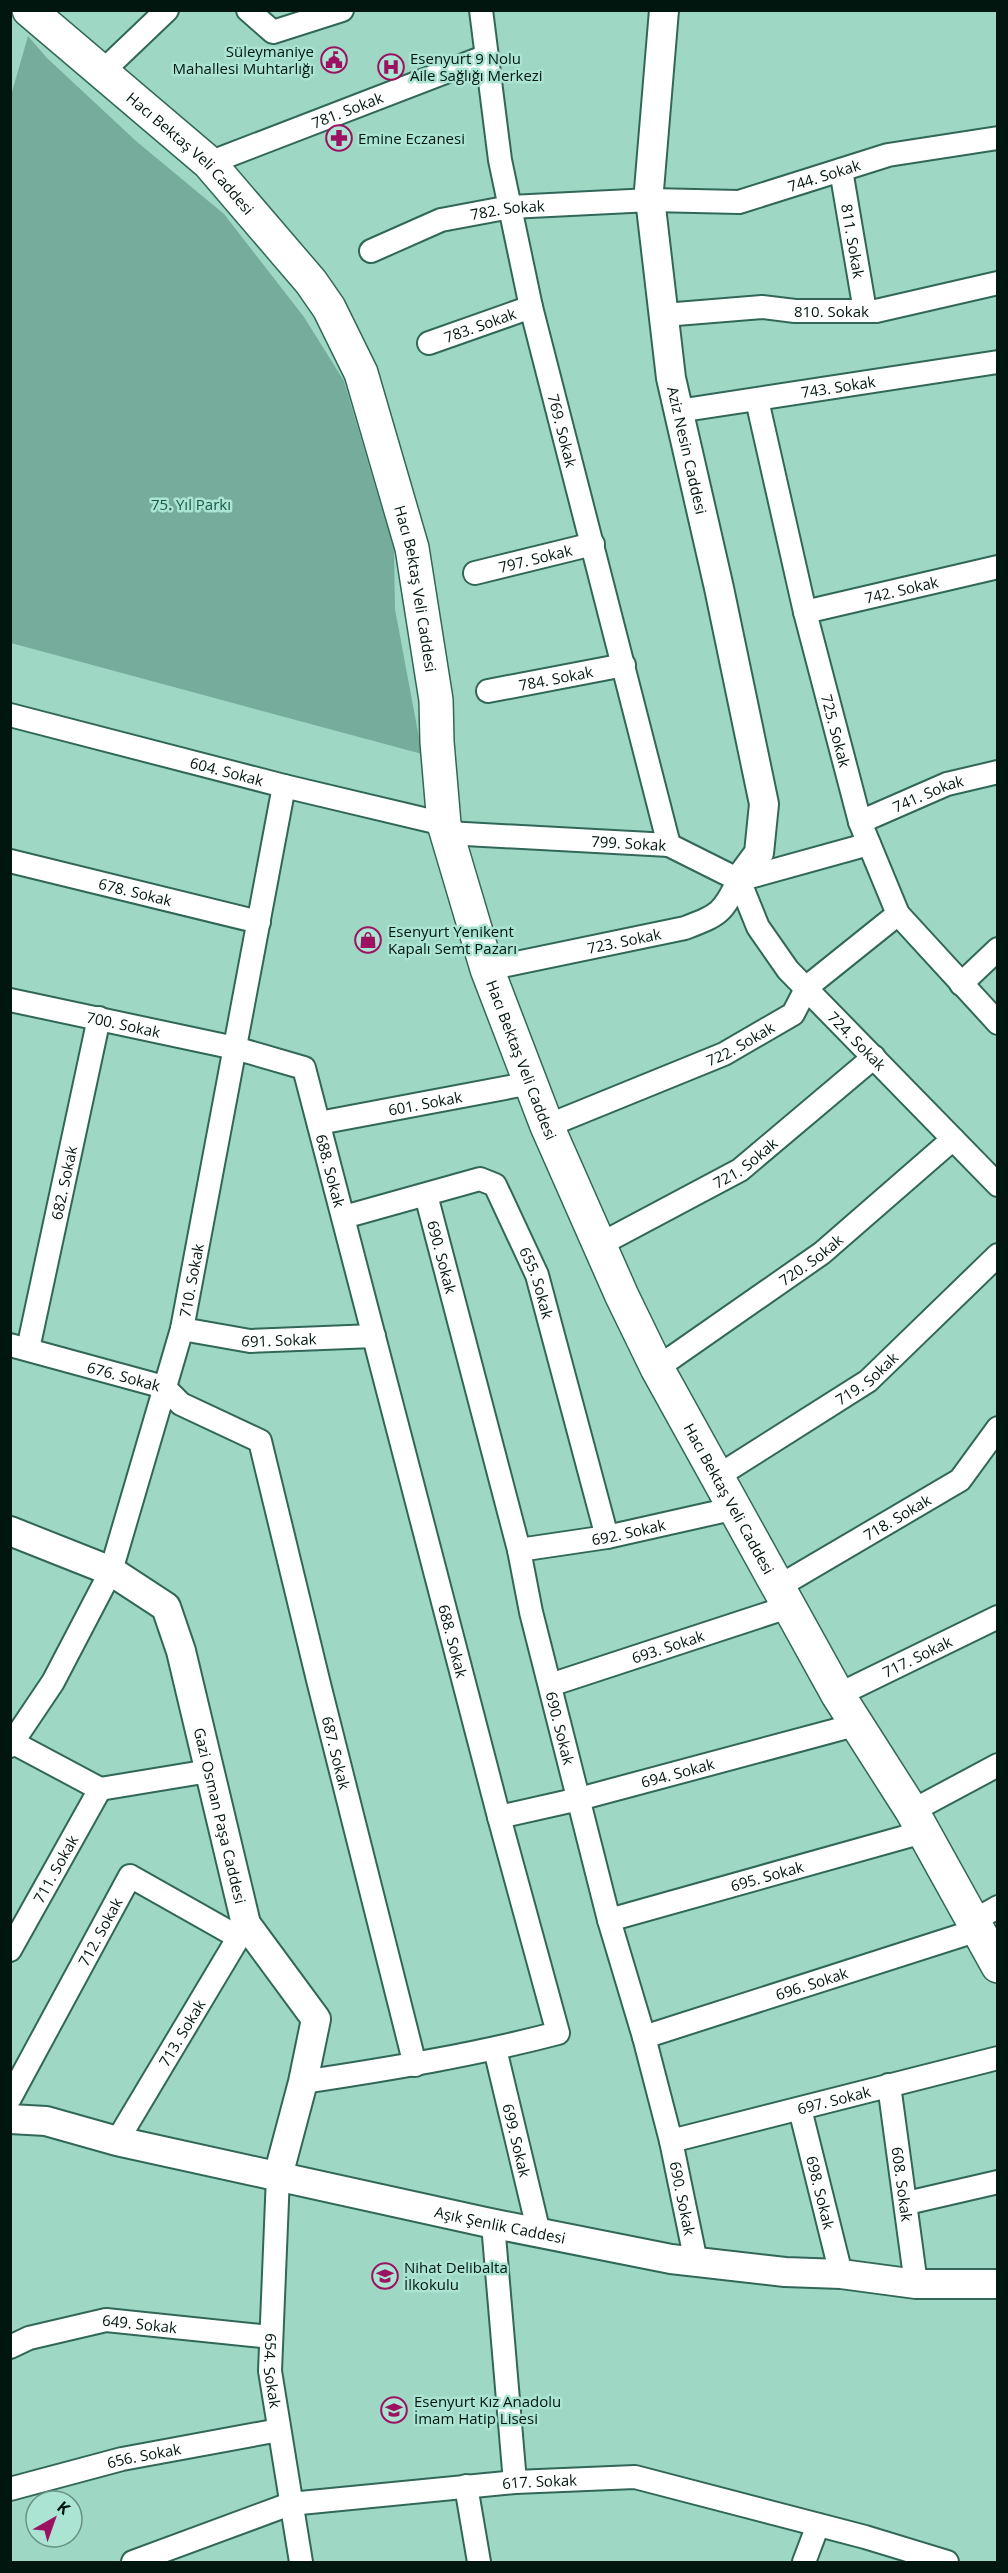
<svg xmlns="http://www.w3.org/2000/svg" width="1008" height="2573" font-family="'Open Sans',sans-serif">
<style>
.green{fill:#76ac9b}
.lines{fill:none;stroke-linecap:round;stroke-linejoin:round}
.minor-casing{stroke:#316758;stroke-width:26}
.tertiary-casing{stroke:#316758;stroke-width:32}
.secondary-casing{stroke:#316758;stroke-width:36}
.minor{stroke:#fff;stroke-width:22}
.tertiary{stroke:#fff;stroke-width:28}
.secondary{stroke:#fff;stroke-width:33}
.labels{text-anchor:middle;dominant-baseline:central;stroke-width:5;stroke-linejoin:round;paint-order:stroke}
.poi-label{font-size:15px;fill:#021610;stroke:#abe4d2;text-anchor:start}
.street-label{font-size:15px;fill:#021610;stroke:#abe4d2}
.park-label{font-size:15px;fill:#185849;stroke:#abe4d2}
</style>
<rect width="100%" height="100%" fill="#9fd7c5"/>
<polygon class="green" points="28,36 47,58 136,141 224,214 304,317 344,381 394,550 395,609 422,754 11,643 10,99"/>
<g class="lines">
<g class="minor-casing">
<g id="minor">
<polyline points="248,10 273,32 342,10"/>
<path id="s1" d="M481 10 500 160 531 307 669 845"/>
<polyline points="101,73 167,10"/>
<path id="s2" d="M209 163 487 56"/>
<path id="s3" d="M841 170 865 311"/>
<path id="s4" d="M371 251 441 220 510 207 651 200 739 202 888 155 998 138"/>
<path id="s5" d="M664 315 762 307 795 311H876L998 283"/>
<path id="s6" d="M429 343 531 307"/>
<path id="s7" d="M757 400 805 612 860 822 898 914 998 1023"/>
<path id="s8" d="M678 411 998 362"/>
<path id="s9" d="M475 573 593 544"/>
<path id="s10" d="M805 612 998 567"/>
<path id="s11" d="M488 691 624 665"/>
<path id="s12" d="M10 715 284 786 444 824"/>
<path id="s13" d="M860 822 947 784 998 772"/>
<path id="s14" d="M447 833 669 845 739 880 869 844"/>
<path id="s15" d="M10 861 259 922"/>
<path id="s16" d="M739 880 758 927 788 970 998 1185"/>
<path id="s17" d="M487 969 685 928C721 914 721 914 739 880"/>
<polyline points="961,984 998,949"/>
<path id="s18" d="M10 1000 235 1048 304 1068 499 1817 558 2033C474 2055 389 2069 303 2082"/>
<path id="s19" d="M319 1123 531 1083"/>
<path id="s20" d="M547 1126 724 1054 793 1014 807 987 898 914"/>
<path id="s21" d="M426 1195 519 1550 531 1612 609 1920 644 2037 671 2141 696 2262"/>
<path id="s22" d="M344 1217 480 1179 495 1185 537 1275 607 1537"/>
<path id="s23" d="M599 1245 740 1170 874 1057"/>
<path id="s24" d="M182 1329 250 1341 374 1336"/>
<path id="s25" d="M10 1345 164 1387 181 1404 260 1441 319 1684 415 2065"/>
<path id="s26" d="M28 1349 99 1018"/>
<path id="s27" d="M657 1368 822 1253 953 1139"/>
<path id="s28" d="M718 1476 868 1381 998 1255"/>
<path id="s29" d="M519 1550 607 1537 736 1508"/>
<path id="s30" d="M778 1587 960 1480 998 1428"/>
<path id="s31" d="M550 1685 788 1607"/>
<path id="s32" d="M838 1695 998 1617"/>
<polyline points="10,1741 100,1789"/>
<path id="s33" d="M10 1746 53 1682 111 1571 182 1329 284 786"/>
<polyline points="100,1789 209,1771"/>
<polyline points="912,1811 998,1765"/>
<path id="s34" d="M499 1817 579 1799 855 1725"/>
<path id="s35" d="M609 1920 923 1832"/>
<polyline points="973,1921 998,1907"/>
<path id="s36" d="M10 1950 100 1789"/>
<path id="s37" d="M644 2037 978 1930"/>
<path id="s38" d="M495 2049 539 2233"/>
<path id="s39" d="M889 2085 916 2284"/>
<path id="s40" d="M10 2098 130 1876 238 1937"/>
<path id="s41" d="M800 2109 841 2274"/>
<path id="s42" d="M117 2141 246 1925"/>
<path id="s43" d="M671 2141 998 2058"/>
<path id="s44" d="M278 2176 270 2371 301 2562"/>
<polyline points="907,2203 998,2182"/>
<polyline points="493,2224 515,2482"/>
<path id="s45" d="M10 2347 29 2338 106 2320 271 2337"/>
<polyline points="466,2486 479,2562"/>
<path id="s46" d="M10 2489 122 2459 279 2430"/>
<path id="s47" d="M133 2562 290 2504 515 2482 635 2477 865 2537 947 2562"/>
<polyline points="804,2562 818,2525"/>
</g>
</g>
<g class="tertiary-casing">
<g id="tertiary">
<path id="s48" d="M664 10 649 190 671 378 719 588 764 804 759 853 739 880"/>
<path id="s49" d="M10 1531 111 1571 166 1607 181 1651 246 1924 316 2019 303 2082 278 2176"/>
<path id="s50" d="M10 2119 46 2121 117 2141 485 2222 671 2259 785 2272 841 2274 916 2284H998"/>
</g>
</g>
<g class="secondary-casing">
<g id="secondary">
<path id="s51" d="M29 10 209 163 311 282 329 308 361 373 412 548 436 700 437 742 444 824 487 969 547 1126 622 1296 657 1368 838 1695 912 1811 998 1966"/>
</g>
</g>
<use href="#minor" class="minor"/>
<use href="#tertiary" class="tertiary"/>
<use href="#secondary" class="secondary"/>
</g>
<defs>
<g id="civic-ring" transform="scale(1.35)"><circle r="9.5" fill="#abe4d2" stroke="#9c1261" stroke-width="1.5"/><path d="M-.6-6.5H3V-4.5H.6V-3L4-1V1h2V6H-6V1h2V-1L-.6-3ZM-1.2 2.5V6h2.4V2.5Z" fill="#9c1261"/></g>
<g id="hospital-ring" transform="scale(1.35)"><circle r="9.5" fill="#abe4d2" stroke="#9c1261" stroke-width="1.5"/><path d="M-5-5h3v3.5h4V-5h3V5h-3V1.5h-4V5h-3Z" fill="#9c1261"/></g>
<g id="pharmacy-ring" transform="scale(1.35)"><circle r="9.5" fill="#abe4d2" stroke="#9c1261" stroke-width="1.5"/><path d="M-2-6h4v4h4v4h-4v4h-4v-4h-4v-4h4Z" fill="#9c1261"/></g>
<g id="shop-ring" transform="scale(1.35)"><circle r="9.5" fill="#abe4d2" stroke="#9c1261" stroke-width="1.5"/><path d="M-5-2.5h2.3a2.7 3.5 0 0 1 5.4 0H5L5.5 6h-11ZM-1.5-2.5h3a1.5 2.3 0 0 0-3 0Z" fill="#9c1261"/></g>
<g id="school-ring" transform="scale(1.35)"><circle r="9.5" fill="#abe4d2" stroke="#9c1261" stroke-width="1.5"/><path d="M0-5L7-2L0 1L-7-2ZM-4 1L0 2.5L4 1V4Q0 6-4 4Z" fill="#9c1261"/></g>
</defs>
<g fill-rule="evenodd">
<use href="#civic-ring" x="334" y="60"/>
<use href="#hospital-ring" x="391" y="67"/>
<use href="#pharmacy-ring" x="339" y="138"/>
<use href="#shop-ring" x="368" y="940"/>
<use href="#school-ring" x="385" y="2276"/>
<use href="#school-ring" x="394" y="2410"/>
</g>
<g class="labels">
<g class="poi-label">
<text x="314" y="51" text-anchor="end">Süleymaniye<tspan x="314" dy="17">Mahallesi Muhtarlığı</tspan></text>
<text x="410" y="58">Esenyurt 9 Nolu<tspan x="410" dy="17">Aile Sağlığı Merkezi</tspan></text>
<text x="358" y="138">Emine Eczanesi</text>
<text x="388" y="931">Esenyurt Yenikent<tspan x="388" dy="17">Kapalı Semt Pazarı</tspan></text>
<text x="404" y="2267">Nihat Delibalta<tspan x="404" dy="17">İlkokulu</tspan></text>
<text x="414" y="2401">Esenyurt Kız Anadolu<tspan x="414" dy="17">İmam Hatip Lisesi</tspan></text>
</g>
<g class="street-label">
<text stroke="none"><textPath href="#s2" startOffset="148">781. Sokak</textPath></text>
<text stroke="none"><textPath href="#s51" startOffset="216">Hacı Bektaş Veli Caddesi</textPath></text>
<text stroke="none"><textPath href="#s4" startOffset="465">744. Sokak</textPath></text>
<text stroke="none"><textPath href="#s4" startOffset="144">782. Sokak</textPath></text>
<text stroke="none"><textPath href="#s3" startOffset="72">811. Sokak</textPath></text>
<text stroke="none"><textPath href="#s5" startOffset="168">810. Sokak</textPath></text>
<text stroke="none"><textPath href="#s6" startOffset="54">783. Sokak</textPath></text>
<text stroke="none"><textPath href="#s8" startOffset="162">743. Sokak</textPath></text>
<text stroke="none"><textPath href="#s1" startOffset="429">769. Sokak</textPath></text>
<text stroke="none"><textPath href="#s48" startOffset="444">Aziz Nesin Caddesi</textPath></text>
<text stroke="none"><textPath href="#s9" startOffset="62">797. Sokak</textPath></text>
<text stroke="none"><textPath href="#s51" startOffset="720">Hacı Bektaş Veli Caddesi</textPath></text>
<text stroke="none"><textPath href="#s10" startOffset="99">742. Sokak</textPath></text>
<text stroke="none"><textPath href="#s11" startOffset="69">784. Sokak</textPath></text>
<text stroke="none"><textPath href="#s7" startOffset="340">725. Sokak</textPath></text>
<text stroke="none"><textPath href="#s12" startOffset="224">604. Sokak</textPath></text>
<text stroke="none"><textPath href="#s13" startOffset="74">741. Sokak</textPath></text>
<text stroke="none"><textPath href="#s14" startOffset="182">799. Sokak</textPath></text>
<text stroke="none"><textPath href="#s15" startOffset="129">678. Sokak</textPath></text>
<text stroke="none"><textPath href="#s17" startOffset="140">723. Sokak</textPath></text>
<text stroke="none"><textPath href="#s18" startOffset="116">700. Sokak</textPath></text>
<text stroke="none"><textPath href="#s16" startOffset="202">724. Sokak</textPath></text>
<text stroke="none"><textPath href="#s20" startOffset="210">722. Sokak</textPath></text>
<text stroke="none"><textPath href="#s51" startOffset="1206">Hacı Bektaş Veli Caddesi</textPath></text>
<text stroke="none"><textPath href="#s19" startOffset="108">601. Sokak</textPath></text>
<text stroke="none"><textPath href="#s23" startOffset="168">721. Sokak</textPath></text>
<text stroke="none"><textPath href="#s18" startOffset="408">688. Sokak</textPath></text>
<text stroke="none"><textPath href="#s26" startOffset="170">682. Sokak</textPath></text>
<text stroke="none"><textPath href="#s21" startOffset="64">690. Sokak</textPath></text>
<text stroke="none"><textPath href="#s27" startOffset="188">720. Sokak</textPath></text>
<text stroke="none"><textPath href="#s33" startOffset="504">710. Sokak</textPath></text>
<text stroke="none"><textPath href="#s22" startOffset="264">655. Sokak</textPath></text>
<text stroke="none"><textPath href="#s24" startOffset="98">691. Sokak</textPath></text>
<text stroke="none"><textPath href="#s25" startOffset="118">676. Sokak</textPath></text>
<text stroke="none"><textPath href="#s28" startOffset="178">719. Sokak</textPath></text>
<text stroke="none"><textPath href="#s51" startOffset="1692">Hacı Bektaş Veli Caddesi</textPath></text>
<text stroke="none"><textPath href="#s30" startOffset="138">718. Sokak</textPath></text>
<text stroke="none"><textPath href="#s29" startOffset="111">692. Sokak</textPath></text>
<text stroke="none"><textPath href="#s18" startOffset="894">688. Sokak</textPath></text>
<text stroke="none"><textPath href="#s31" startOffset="124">693. Sokak</textPath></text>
<text stroke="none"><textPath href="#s32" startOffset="88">717. Sokak</textPath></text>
<text stroke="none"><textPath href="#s21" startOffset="550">690. Sokak</textPath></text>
<text stroke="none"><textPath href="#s25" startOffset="592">687. Sokak</textPath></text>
<text stroke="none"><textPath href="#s34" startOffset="184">694. Sokak</textPath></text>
<text stroke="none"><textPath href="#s49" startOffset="390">Gazi Osman Paşa Caddesi</textPath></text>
<text stroke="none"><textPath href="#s36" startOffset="93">711. Sokak</textPath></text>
<text stroke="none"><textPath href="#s35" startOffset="164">695. Sokak</textPath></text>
<text stroke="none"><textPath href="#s40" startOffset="189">712. Sokak</textPath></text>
<text stroke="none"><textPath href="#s37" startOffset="176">696. Sokak</textPath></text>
<text stroke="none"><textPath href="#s42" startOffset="126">713. Sokak</textPath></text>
<text stroke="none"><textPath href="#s43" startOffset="168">697. Sokak</textPath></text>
<text stroke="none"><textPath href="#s38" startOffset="94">699. Sokak</textPath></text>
<text stroke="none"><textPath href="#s39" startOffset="100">608. Sokak</textPath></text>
<text stroke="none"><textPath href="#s41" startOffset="86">698. Sokak</textPath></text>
<text stroke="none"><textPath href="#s21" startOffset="1036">690. Sokak</textPath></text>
<text stroke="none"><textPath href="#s50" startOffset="502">Aşık Şenlik Caddesi</textPath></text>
<text stroke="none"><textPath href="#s45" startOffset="134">649. Sokak</textPath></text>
<text stroke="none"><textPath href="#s44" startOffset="195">654. Sokak</textPath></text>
<text stroke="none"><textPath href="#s46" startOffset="138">656. Sokak</textPath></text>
<text stroke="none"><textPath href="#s47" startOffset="418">617. Sokak</textPath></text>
</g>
<g class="park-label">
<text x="191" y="504">75. Yıl Parkı</text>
</g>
</g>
<rect width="1008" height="2573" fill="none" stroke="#021610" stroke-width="24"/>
<g transform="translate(54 2519) rotate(40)"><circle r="28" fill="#abe4d2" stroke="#679284" stroke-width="1.5"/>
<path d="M0-4.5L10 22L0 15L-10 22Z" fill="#9c1261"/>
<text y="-9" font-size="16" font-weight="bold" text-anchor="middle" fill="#021610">K</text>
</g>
</svg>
